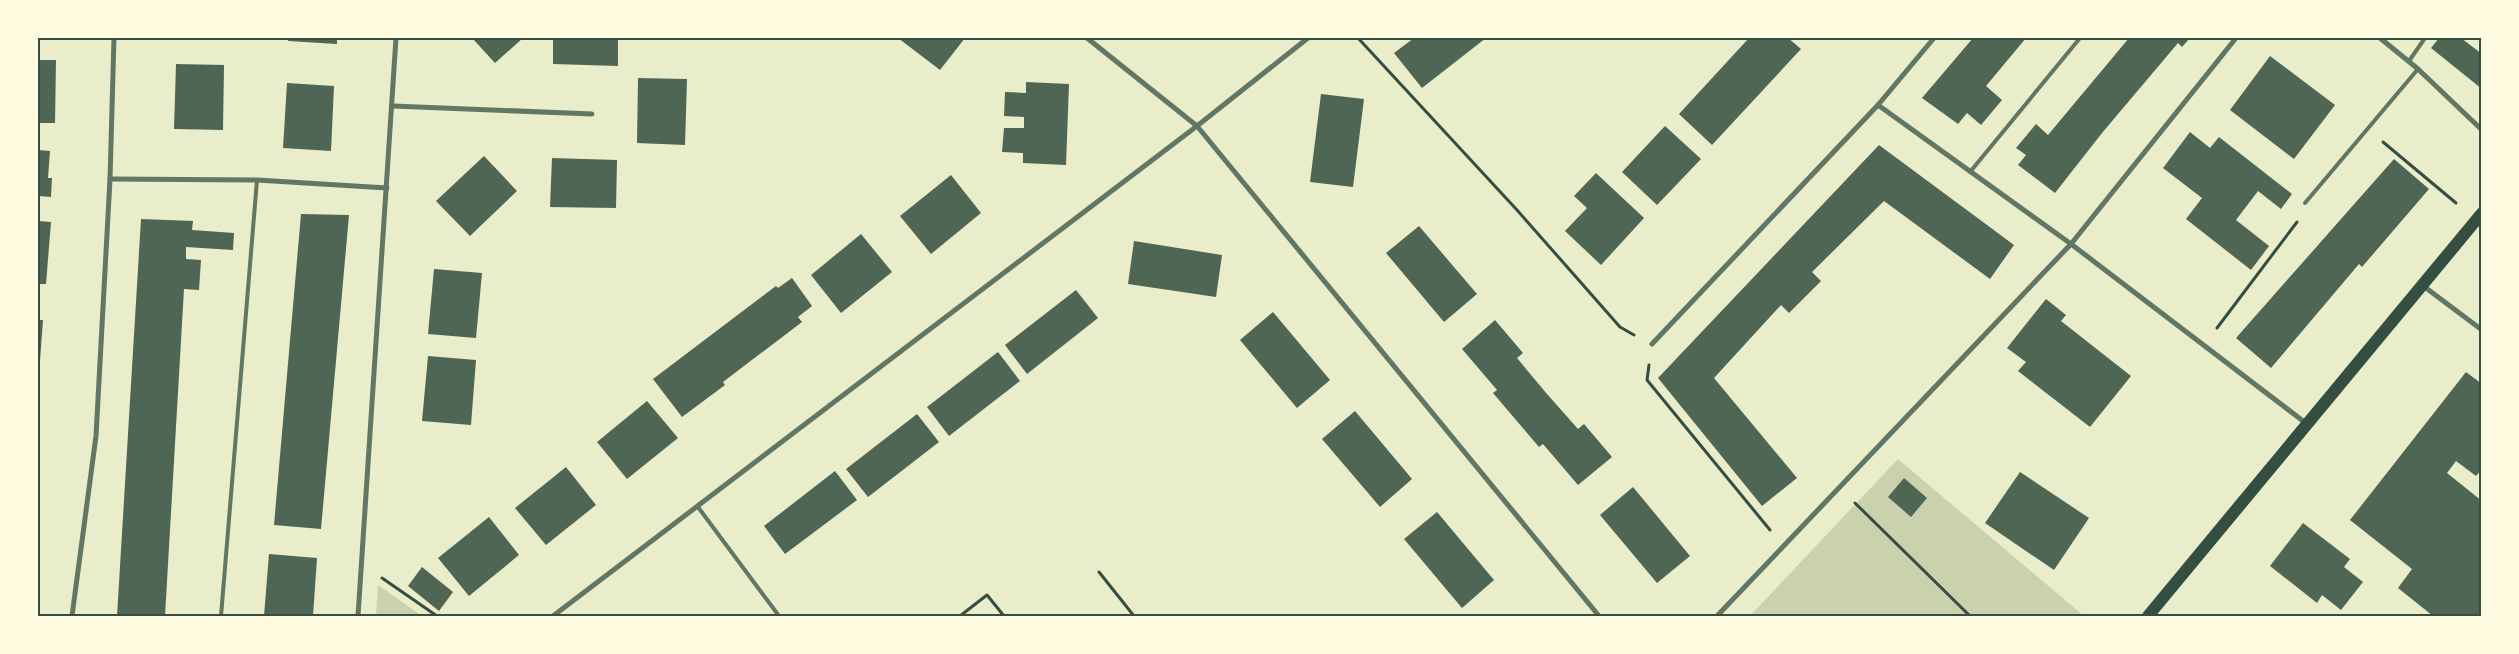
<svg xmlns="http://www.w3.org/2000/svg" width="2519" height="654" font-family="'Varela Round',sans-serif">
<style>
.green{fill:#cad2ad}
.building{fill:#4f6655}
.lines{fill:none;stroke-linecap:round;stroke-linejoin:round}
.path{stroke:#344e41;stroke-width:3}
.service{stroke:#617663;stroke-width:4}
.minor{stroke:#617663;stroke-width:5}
.primary{stroke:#344e41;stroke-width:12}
.neatline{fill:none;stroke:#344e41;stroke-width:2}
</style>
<rect width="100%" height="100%" fill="#e9edc9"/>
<g class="green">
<polygon points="1898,459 2084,616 1750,616"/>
<polygon points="378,585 422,616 376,616"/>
</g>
<g class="building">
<polygon points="289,38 337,38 337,44 288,41"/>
<polygon points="472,38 523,38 495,63"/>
<polygon points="553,38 618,38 618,66 553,64"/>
<polygon points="898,38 965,38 940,70"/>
<polygon points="1414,38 1486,38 1422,88 1394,53"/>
<polygon points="1749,38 1788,38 1801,49 1712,145 1679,114"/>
<polygon points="1973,38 2026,38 1986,86 2002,100 1981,125 1967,113 1958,124 1922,98"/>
<polygon points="2129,38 2190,38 2182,47 2178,43 2102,133 2055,193 2018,165 2026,155 2016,148 2036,124 2048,135"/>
<polygon points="2439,38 2461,38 2482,54 2482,89 2431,48"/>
<polygon points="2270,56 2335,105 2294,159 2230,110"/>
<polygon points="38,60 56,60 55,123 38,123"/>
<polygon points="176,64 224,65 223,130 174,129"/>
<polygon points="638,78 687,79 685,145 637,143"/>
<polygon points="1026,82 1069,84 1066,165 1023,163 1023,153 1002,152 1004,128 1024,128 1024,117 1004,116 1005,92 1026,93"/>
<polygon points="287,83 334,86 331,151 283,148"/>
<polygon points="1321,94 1364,99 1353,187 1310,182"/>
<polygon points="1665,126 1701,159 1657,205 1622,172"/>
<polygon points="2190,132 2210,148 2219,137 2292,194 2281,209 2258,191 2236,220 2269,246 2251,270 2186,219 2202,198 2163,168"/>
<polygon points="1879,145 2014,245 1990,279 1884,201 1812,272 1821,281 1789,313 1781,305 1714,378 1797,478 1762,506 1658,378"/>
<polygon points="38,150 50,151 48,178 52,178 51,197 38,196"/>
<polygon points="484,156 517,191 470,236 436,201"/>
<polygon points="552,158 617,160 616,208 550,207"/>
<polygon points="2394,159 2429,189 2362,267 2359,264 2271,368 2236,338"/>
<polygon points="1596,173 1644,218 1601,265 1565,231 1587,208 1574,196"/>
<polygon points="951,175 981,213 931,254 900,216"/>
<polygon points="301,214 349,215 321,529 274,525"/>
<polygon points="141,219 193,221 192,230 234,233 233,250 186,247 186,259 201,260 199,290 184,289 165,616 117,616"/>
<polygon points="38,221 51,222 46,284 38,284"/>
<polygon points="1419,226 1477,294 1444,322 1386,253"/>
<polygon points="861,234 892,272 841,313 811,275"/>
<polygon points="1134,241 1222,255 1216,297 1128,284"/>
<polygon points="434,269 482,273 476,338 428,334"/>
<polygon points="792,278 812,306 798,317 802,322 723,382 725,385 682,417 653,379 776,286 778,288"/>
<polygon points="1076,290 1098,318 1027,374 1005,345"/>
<polygon points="2046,299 2066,315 2061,321 2131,376 2090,427 2018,371 2026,362 2007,348"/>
<polygon points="1273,312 1330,380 1297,408 1240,340"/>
<polygon points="38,320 43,320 39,374 38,374"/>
<polygon points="1495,320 1523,353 1517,358 1547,394 1578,429 1584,424 1612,457 1578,485 1543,444 1539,447 1493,393 1497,390 1462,349"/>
<polygon points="998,352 1020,381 949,436 927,407"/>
<polygon points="428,356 476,360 471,425 422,421"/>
<polygon points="2466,372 2482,384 2482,469 2476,476 2456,461 2447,473 2482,501 2482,616 2433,616 2398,588 2412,569 2350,520"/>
<polygon points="647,401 678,438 627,479 597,442"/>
<polygon points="1355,411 1412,479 1380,507 1322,439"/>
<polygon points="917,414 939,442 868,497 846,469"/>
<polygon points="566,467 596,505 546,545 515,508"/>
<polygon points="835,471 857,500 785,554 764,526"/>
<polygon points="2020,472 2089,518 2054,570 1985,523"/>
<polygon points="1904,478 1927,498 1911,517 1888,497"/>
<polygon points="1633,487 1690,556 1657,583 1600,515"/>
<polygon points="1437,512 1494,580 1462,608 1404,539"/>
<polygon points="489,517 519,555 469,596 438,558"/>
<polygon points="2303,523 2350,559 2344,567 2363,582 2341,610 2322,595 2317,603 2270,566"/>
<polygon points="269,554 317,558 313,616 264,616"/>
<polygon points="422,567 453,592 439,611 408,586"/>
</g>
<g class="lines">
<g class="path">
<polyline points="1358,38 1517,210 1620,327 1634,335"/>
<polyline points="2383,142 2456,203"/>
<polyline points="2217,328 2297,222"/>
<polyline points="1649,365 1647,380 1770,530"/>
<polyline points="1855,503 1970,616"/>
<polyline points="1099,572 1134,616"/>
<polyline points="382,578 437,616"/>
<polyline points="960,616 987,595 1004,616"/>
</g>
<g class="service">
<polyline points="2409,61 2425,38"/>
<polyline points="1970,172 2080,38"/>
<polyline points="2305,203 2418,69"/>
<polyline points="698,507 779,616"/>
<polyline points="221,616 257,180"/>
</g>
<g class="minor">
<polyline points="1087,38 1197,126 1599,616"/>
<polyline points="2380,38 2418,69 2482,130"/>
<polyline points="1878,105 2071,244 2307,424"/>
<polyline points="393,106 592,114"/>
<polyline points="110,179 257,180 387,188"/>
<polyline points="2422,285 2482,330"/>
<polyline points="1652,344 1878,105 1934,38"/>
<polyline points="72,616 96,436 110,179 114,38"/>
<polyline points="358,616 396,38"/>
<polyline points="553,616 1197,126 1308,38"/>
<polyline points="1717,616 2071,244 2236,38"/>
</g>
<polyline class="primary" points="2148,616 2482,213"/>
</g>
<rect width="2519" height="654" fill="none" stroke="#fefae0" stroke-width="78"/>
<rect x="39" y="39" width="2441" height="576" class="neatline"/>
</svg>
